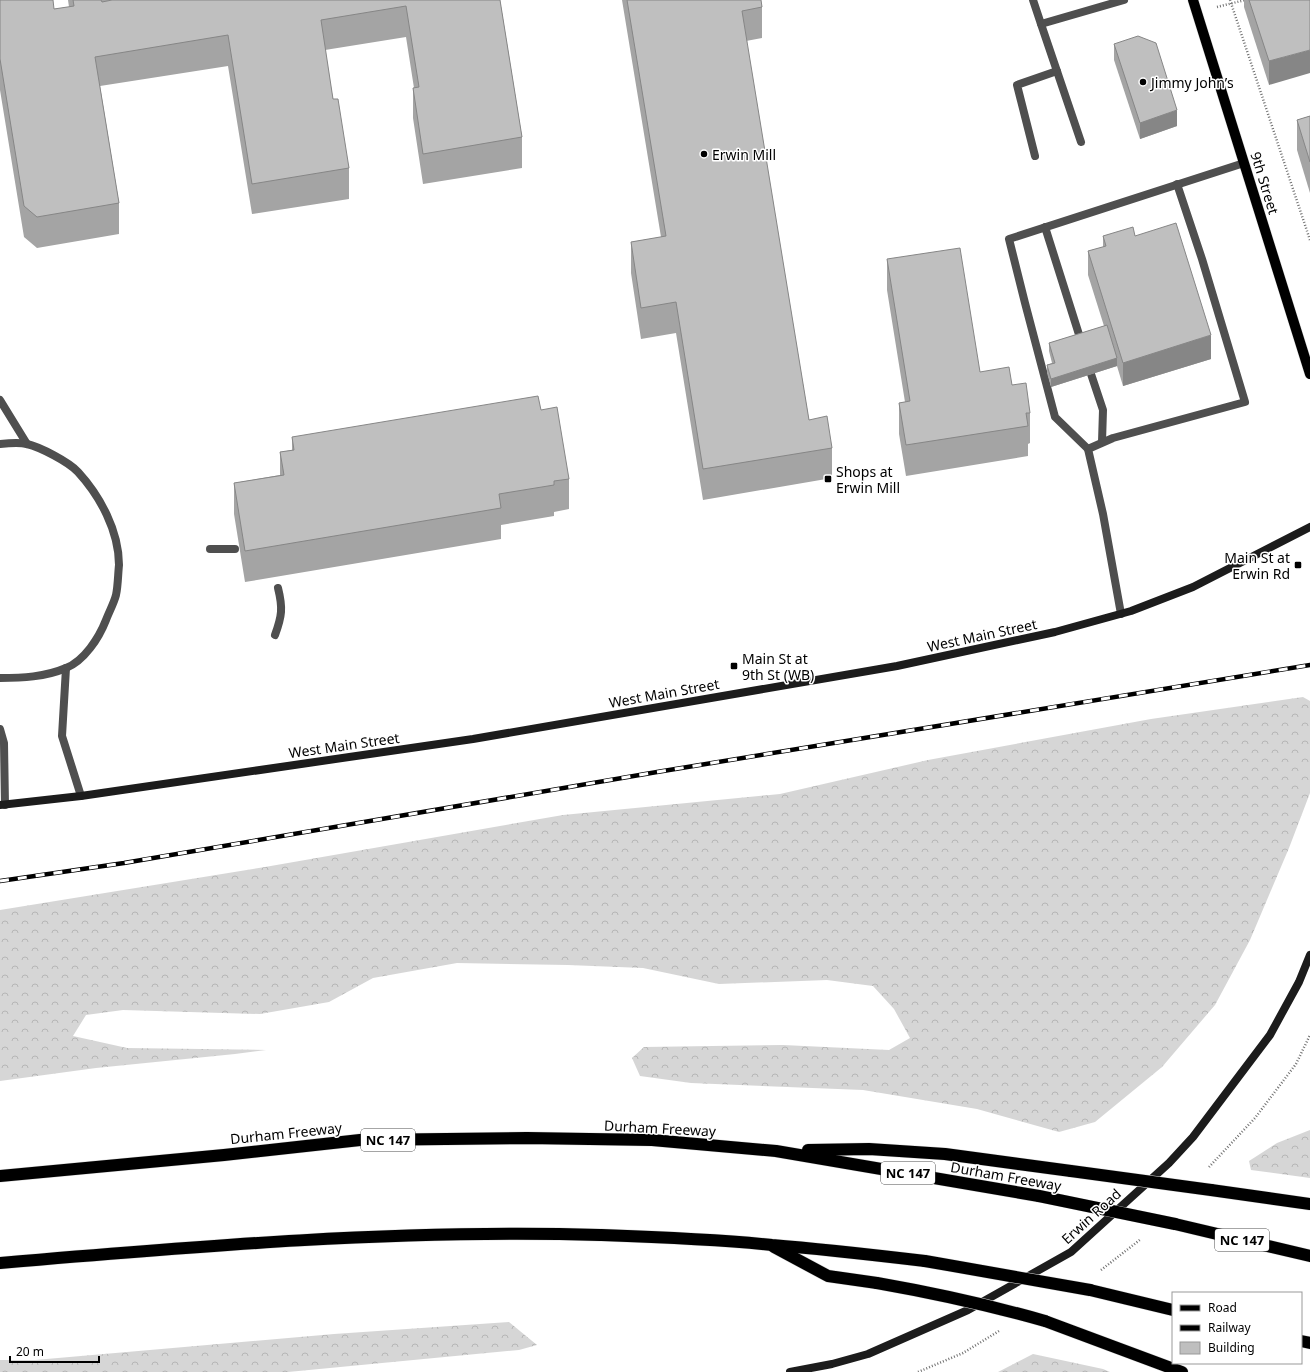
<svg xmlns="http://www.w3.org/2000/svg" width="1310" height="1372" font-family="'Noto Sans',sans-serif">
<style>
.forest{fill:url(#forest-crowns)}
.lines{fill:none;stroke-linecap:round;stroke-linejoin:round}
.primary-casing{stroke:#dbdbdb;stroke-width:11}
.highway-casing{stroke:#dbdbdb;stroke-width:13}
.path{stroke:#717171;stroke-width:2.5;stroke-dasharray:1 2;stroke-linecap:butt}
.lane{stroke:#4f4f4f;stroke-width:8}
.secondary{stroke:#1c1c1c;stroke-width:8}
.primary{stroke:#000;stroke-width:10}
.highway{stroke:#000;stroke-width:12}
.rail-casing{stroke:#000;stroke-width:4.5}
.rail{stroke:#fff;stroke-width:3;stroke-dasharray:9;stroke-linecap:butt}
.highway-bridge-casing{stroke:#dbdbdb;stroke-width:13;stroke-linecap:butt}
.highway-bridge{stroke:#000;stroke-width:12}
.wall{fill:#a4a4a4}
.shaded-wall{fill:#868686}
.building{fill:#bfbfbf;stroke:#868686}
.poi-dot{fill:#000;stroke:#fff;stroke-width:1.5}
.labels{text-anchor:middle;dominant-baseline:central;stroke-width:3;stroke-linejoin:round;paint-order:stroke}
.shield{fill:#fff;stroke:#4c4c4c;stroke-width:1}
.shield-label{font-size:13px;font-weight:bold;fill:#000}
.poi-label{font-size:14px;fill:#000;stroke:#fff;text-anchor:start}
.street-label{font-size:14px;fill:#000;stroke:#fff}
</style>
<defs>
<pattern id="forest-crowns" width="20" height="18" patternUnits="userSpaceOnUse"><rect width="20" height="18" fill="#d6d6d6"/><path d="M2 6a3 3 0 1 1 6 0M12 15a3 3 0 1 1 6 0" fill="none" stroke="#b6b6b6"/></pattern>
</defs>
<rect width="100%" height="100%" fill="#fff"/>
<g class="forest">
<polygon points="1303,697 1310,701 1310,793 1289,848 1250,940 1215,1005 1162,1067 1095,1122 1059,1132 977,1109 863,1090 691,1083 640,1076 632,1058 644,1047 783,1045 889,1050 910,1038 894,1009 873,986 827,980 719,984 643,968 568,965 457,963 373,978 329,1002 260,1014 123,1010 86,1015 73,1036 127,1048 266,1050 235,1054 96,1068 0,1081 0,910 265,867 563,815 780,794 928,760 1151,719"/>
<polygon points="1310,1130 1310,1178 1251,1170 1249,1161 1277,1143"/>
<polygon points="509,1322 537,1345 519,1350 288,1372 0,1372 0,1360 35,1360 334,1334"/>
<polygon points="1033,1354 1103,1369 1110,1372 998,1372"/>
</g>
<g class="lines">
<g class="primary-casing">
<polyline id="primary" points="1193,0 1310,374"/>
</g>
<g class="highway-casing">
<g id="highway">
<polyline points="808,1150 869,1149 945,1154 1071,1171"/>
<polyline points="0,1176 224,1155 360,1140 527,1138 652,1140 776,1151 1039,1196"/>
<polyline points="1211,1190 1310,1204"/>
<polyline points="1175,1224 1310,1256"/>
<polyline points="774,1247 828,1276 877,1283"/>
<path d="M0 1263C199 1246 400 1229 600 1235 657 1237 715 1239 772 1245 823 1249 874 1255 925 1261"/>
<polyline points="1090,1290 1173,1310"/>
<polyline points="1045,1321 1182,1372"/>
<polyline points="1301,1341 1310,1343"/>
</g>
</g>
<g class="path">
<polyline points="1230,0 1310,240"/>
<polyline points="1217,7 1245,0"/>
<polyline points="1209,1167 1255,1118 1296,1064 1310,1035"/>
<polyline points="1101,1270 1141,1239"/>
<polyline points="918,1372 963,1353 999,1331"/>
</g>
<g class="lane">
<polyline points="1033,0 1041,24"/>
<polyline points="1081,142 1041,24 1124,0"/>
<polyline points="1035,156 1017,85 1057,71"/>
<polyline points="1045,227 1082,344"/>
<polyline points="1088,365 1103,410 1102,442"/>
<polyline points="0,400 27,444"/>
<path d="M0 444C9 443 19 442 27 444 40 447 69 462 78 472 100 496 119 531 119 565 118 574 118 586 116 595 114 603 109 612 106 620 99 638 84 661 66 668 45 677 22 678 0 678"/>
<polyline points="1088,449 1055,417 1025,303 1009,239 1244,163"/>
<polyline points="210,549 235,549"/>
<polyline points="1121,614 1103,514 1088,449 1113,438 1245,402 1202,259 1177,184"/>
<path d="M275 635C282 616 283 608 278 588"/>
<polyline points="66,668 62,736 81,796"/>
<polyline points="0,729 4,743 5,805"/>
</g>
<g class="secondary">
<polyline points="0,805 81,796 473,739 897,666 1055,632 1131,611 1193,587 1310,527"/>
<polyline points="790,1372 832,1364 868,1354 968,1310 1071,1252 1169,1163 1193,1137 1270,1035 1299,982 1310,955"/>
</g>
<use href="#primary" class="primary"/>
<use href="#highway" class="highway"/>
<g class="rail-casing">
<polyline id="rail" points="0,881 124,863 657,772 1310,665"/>
</g>
<use href="#rail" class="rail"/>
<g class="highway-bridge-casing">
<g id="highway-bridge">
<polyline points="1071,1171 1211,1190"/>
<polyline points="1039,1196 1175,1224"/>
<polyline points="925,1261 1090,1290"/>
<path d="M877 1283C934 1293 989 1305 1045 1321"/>
</g>
</g>
<use href="#highway-bridge" class="highway-bridge"/>
</g>
<g class="wall">
<polygon points="0,0 54,9 69,7 68,0 500,0 522,137 522,168 423,184 413,118 413,88 414,88 406,37 325,50 333,99 349,168 349,199 252,214 228,66 100,86 119,203 119,234 37,248 24,237 0,90"/>
<polygon points="622,0 761,0 762,7 762,38 746,41 809,420 832,448 832,478 703,500 676,333 641,339 631,273 631,242 661,237"/>
<polygon points="1244,0 1310,0 1269,85 1244,7"/>
<polygon points="1114,44 1177,126 1140,139 1114,60"/>
<polygon points="1310,116 1310,193 1297,150 1297,120"/>
<polygon points="1103,236 1135,236 1211,359 1123,386 1117,366 1051,387 1047,373 1047,365 1052,363 1049,351 1049,343 1104,326 1088,275 1088,251 1103,247"/>
<polygon points="887,259 980,372 1012,385 1030,413 1030,443 1028,444 1028,456 906,476 899,434 899,403 905,402 887,290"/>
<polygon points="541,410 569,479 569,509 554,512 554,516 501,525 501,539 245,582 234,514 234,483 280,475 280,452 292,450 292,437"/>
</g>
<g class="shaded-wall">
<polygon points="1310,50 1310,73 1269,85 1269,61"/>
<polygon points="1177,110 1177,126 1140,139 1140,123"/>
<polygon points="1211,335 1211,359 1123,386 1123,363"/>
<polygon points="1117,358 1117,366 1051,387 1051,379"/>
</g>
<g class="building">
<polygon points="0,0 53,0 54,9 74,6 73,0 101,0 102,2 112,0 500,0 522,137 423,154 413,88 419,87 406,6 321,20 333,99 338,99 349,168 252,184 228,35 95,57 119,203 37,217 24,206 0,59"/>
<polygon points="627,0 761,0 762,7 742,11 809,420 827,416 832,448 703,469 676,302 641,308 631,242 666,236"/>
<polygon points="1249,0 1310,0 1310,50 1269,61"/>
<polygon points="1138,36 1156,43 1177,110 1140,123 1114,44"/>
<polygon points="1310,116 1310,162 1297,120"/>
<polygon points="1176,223 1211,335 1123,363 1088,251 1106,246 1103,236 1133,227 1135,236"/>
<polygon points="960,248 980,372 1009,367 1012,385 1026,383 1030,413 1026,413 1028,426 906,445 899,403 910,401 887,259"/>
<polygon points="1107,325 1117,358 1051,379 1047,365 1055,363 1049,343"/>
<polygon points="538,396 541,410 557,407 569,479 554,481 554,485 499,494 501,508 245,551 234,483 284,475 280,452 294,450 292,437"/>
</g>
<g class="poi-dot">
<circle cx="1143" cy="82" r="4"/>
<circle cx="704" cy="154" r="4"/>
<rect x="824" y="475" width="8" height="8" rx="2"/>
<rect x="1294" y="561" width="8" height="8" rx="2"/>
<rect x="730" y="662" width="8" height="8" rx="2"/>
</g>
<g class="labels">
<g class="shield">
<rect x="361" y="1129" width="54" height="22" rx="3"/>
<rect x="881" y="1162" width="54" height="22" rx="3"/>
<rect x="1215" y="1229" width="54" height="22" rx="3"/>
</g>
<g class="shield-label">
<text x="388" y="1140">NC 147</text>
<text x="908" y="1173">NC 147</text>
<text x="1242" y="1240">NC 147</text>
</g>
<g class="poi-label">
<text x="1151" y="82">Jimmy John’s</text>
<text x="712" y="154">Erwin Mill</text>
<text x="836" y="471">Shops at<tspan x="836" dy="16">Erwin Mill</tspan></text>
<text x="1290" y="557" text-anchor="end">Main St at<tspan x="1290" dy="16">Erwin Rd</tspan></text>
<text x="742" y="658">Main St at<tspan x="742" dy="16">9th St (WB)</tspan></text>
</g>
<g class="street-label">
<text transform="translate(1265 183) rotate(73)">9th Street</text>
<text transform="translate(982 635) rotate(-12)">West Main Street</text>
<text transform="translate(664 693) rotate(-10)">West Main Street</text>
<text transform="translate(344 745) rotate(-8)">West Main Street</text>
<text transform="translate(660 1128) rotate(3)">Durham Freeway</text>
<text transform="translate(286 1133) rotate(-6)">Durham Freeway</text>
<text transform="translate(1006 1176) rotate(10)">Durham Freeway</text>
<text transform="translate(1091 1216) rotate(-42)">Erwin Road</text>
</g>
</g>
<rect x="1172" y="1292" width="130" height="72" fill="#ffffff" stroke="#999999"/>
<rect x="1180" y="1305" width="20" height="6" fill="#000000" stroke="#999999"/>
<text x="1208" y="1312" font-size="12" fill="#000000">Road</text>
<rect x="1180" y="1325" width="20" height="6" fill="#000000" stroke="#999999"/>
<text x="1208" y="1332" font-size="12" fill="#000000">Railway</text>
<rect x="1180" y="1342" width="20" height="12" fill="#bfbfbf" stroke="#999999"/>
<text x="1208" y="1352" font-size="12" fill="#000000">Building</text>
<path d="M10 1356v6h89v-6" fill="none" stroke="#000000" stroke-width="2"/>
<text x="16" y="1356" font-size="12" fill="#000000" stroke="#ffffff" stroke-width="3" paint-order="stroke">20 m</text>
</svg>
